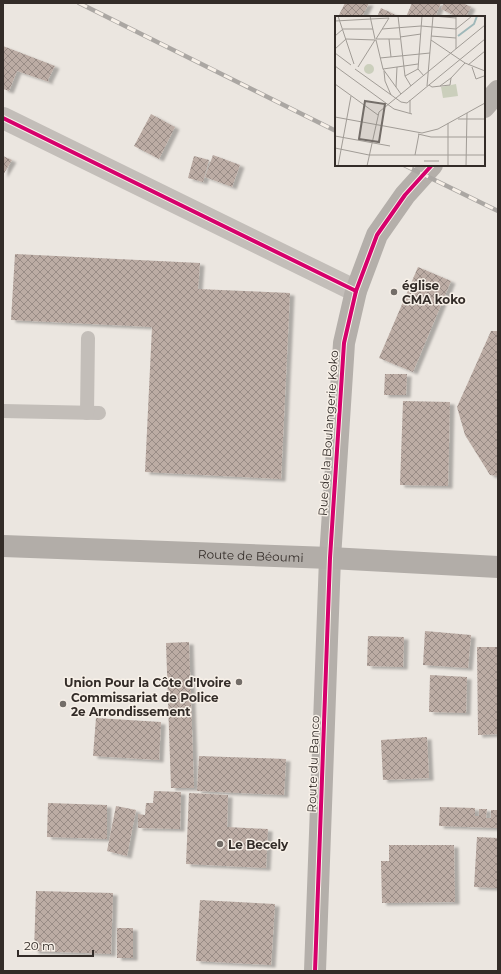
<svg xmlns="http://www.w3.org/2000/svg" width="501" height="974" font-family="Montserrat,sans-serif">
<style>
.building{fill:url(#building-cross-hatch);filter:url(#shadow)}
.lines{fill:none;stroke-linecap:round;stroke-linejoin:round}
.lane{stroke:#c3beb9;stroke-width:14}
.street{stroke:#c3beb9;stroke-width:22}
.secondary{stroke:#b4afaa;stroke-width:22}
.primary{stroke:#b2ada8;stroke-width:22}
.rail-casing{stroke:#aba7a3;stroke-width:4.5}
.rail{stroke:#f7f0e8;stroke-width:3;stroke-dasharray:9;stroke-linecap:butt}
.cycleway-casing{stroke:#f7f0e8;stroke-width:6}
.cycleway{stroke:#d6006c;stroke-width:4}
.poi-dot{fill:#736d68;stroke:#f7f0e8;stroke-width:1.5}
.labels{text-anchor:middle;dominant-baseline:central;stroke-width:3;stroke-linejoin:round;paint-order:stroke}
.poi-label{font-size:12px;font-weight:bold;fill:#332c28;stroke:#f7f0e8;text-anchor:start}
.street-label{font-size:12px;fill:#332c28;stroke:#f7f0e8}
.inset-river{fill:none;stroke:#9fb8b9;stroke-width:2}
.inset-road{fill:none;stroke:#a19c96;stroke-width:1}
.view{fill:#736d68;fill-opacity:0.15;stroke:#736d68;stroke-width:2}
.inset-edge{fill:none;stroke:#332c28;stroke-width:2}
</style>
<defs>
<pattern id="building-cross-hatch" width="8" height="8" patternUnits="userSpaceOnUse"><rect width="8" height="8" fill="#bcaca4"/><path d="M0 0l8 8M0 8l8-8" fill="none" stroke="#998c86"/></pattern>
<filter id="shadow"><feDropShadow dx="4.5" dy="2.5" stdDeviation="1" flood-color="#0004"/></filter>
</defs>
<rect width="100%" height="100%" fill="#ebe6e0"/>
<g class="building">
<polygon points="345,3 369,3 362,17 338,17"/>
<polygon points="412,3 441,3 435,17 406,17"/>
<polygon points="444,3 463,3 471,7 466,17 457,17 441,9"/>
<polygon points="381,8 400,17 377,17"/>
<polygon points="3,46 55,66 48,80 49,82 17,71 9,91 3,89"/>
<polygon points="151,114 175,127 159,159 134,146"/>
<polygon points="213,155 240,165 232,187 205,177"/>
<polygon points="3,156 12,160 3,175"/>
<polygon points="194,156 209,160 203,182 188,178"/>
<polygon points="15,254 200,263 198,289 290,293 281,479 145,472 152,327 11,320"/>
<polygon points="418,267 451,281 413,372 379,358"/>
<polygon points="491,331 498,331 498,476 490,475 465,435 457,407"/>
<polygon points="385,374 407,374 406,395 384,395"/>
<polygon points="403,401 450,402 448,486 400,485"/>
<polygon points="425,631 471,635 468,668 423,665"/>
<polygon points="368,636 404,637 403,667 367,666"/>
<polygon points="189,642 194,788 171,788 166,643"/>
<polygon points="477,647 498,647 498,734 478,735"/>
<polygon points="430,675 467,677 466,713 429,712"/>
<polygon points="96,718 161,722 159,760 93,756"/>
<polygon points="427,737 429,778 383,780 381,740"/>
<polygon points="199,756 286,759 284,795 197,791"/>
<polygon points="154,791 181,792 180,829 138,828 138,814 145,815 146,803 153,803"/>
<polygon points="189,793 228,795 227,827 268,829 266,868 186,864"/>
<polygon points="48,803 107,805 107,839 47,837"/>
<polygon points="116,806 136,810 127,856 107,851"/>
<polygon points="440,807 475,808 475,816 479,816 479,809 487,809 486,818 491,818 491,810 498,810 498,828 439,826"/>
<polygon points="477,837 498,838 498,888 474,887"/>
<polygon points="389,845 454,845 455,902 382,903 381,861 389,861"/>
<polygon points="36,891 113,893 111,954 34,951"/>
<polygon points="200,900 275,904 271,965 196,961"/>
<rect x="117" y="928" width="16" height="30"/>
</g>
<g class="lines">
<g class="lane">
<polyline points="3,411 99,413"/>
<polyline points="87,413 88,338"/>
</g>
<polyline class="street" points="3,118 356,291"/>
<g class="secondary">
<polyline points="484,107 498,91"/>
<polyline points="315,971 330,558 344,343 356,291 377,235 405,195 432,165"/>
</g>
<path class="primary" id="s1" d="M3 546 330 558 498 567"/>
<g class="rail-casing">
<g id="rail">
<polyline points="79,3 336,131"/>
<polyline points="404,165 498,211"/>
</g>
</g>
<use href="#rail" class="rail"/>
<g class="cycleway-casing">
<g id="cycleway">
<polyline points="3,118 356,291"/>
<polyline points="315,971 330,558 344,343 356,291 377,235 405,195 432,165"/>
</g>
</g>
<use href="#cycleway" class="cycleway"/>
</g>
<g class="poi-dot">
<circle cx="394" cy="292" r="4"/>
<circle cx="239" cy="682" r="4"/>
<circle cx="63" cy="704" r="4"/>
<circle cx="220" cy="844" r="4"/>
</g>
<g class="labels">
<g class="poi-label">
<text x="402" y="285">église<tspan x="402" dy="14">CMA koko</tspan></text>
<text x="231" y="682" text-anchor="end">Union Pour la Côte d'Ivoire</text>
<text x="71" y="697">Commissariat de Police<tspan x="71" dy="14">2e Arrondissement</tspan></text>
<text x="228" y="844">Le Becely</text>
</g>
<g class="street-label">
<text transform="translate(328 433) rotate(-86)">Rue de la Boulangerie Koko</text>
<text stroke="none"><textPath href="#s1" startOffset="248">Route de Béoumi</textPath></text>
<text transform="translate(313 764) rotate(-88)">Route du Banco</text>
</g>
</g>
<g transform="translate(335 16)">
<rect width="150" height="150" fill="#ebe6e0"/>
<path d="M29 53a5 5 0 1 1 10 0a5 5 0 1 1-10 0ZM121 68 123 80 108 82 106 71Z" fill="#cbcfbc"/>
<path class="inset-river" d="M123 20 139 8 142 0"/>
<path class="inset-road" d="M3 0 19 48M35 0 40 23M63 0 70 60 76 70M87 0 83 53 89 60M98 0 121 2M0 5 54 2M47 13 86 10 121 13 137 0M0 20 8 13H38M96 20 121 22M65 21 86 18M41 23 54 2M41 23H65M54 23 56 41M41 24 48 53 66 78M96 24 130 47 150 55M0 33 11 23 41 24M121 33V0M0 37 16 49M45 42 95 37M133 49 150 35M0 50 59 93 77 98M23 51 40 24M137 51 141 63 149 60M20 53 66 86 72 87 150 23M48 53 83 48M49 55 50 65 56 79M70 60 83 53M0 68 43 99M94 69 97 71 115 69 116 62 130 47M92 70 98 0M105 70 116 62M61 71 62 51M75 97V84M0 101 87 117 103 113 150 87M123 103H150M113 107V150M83 118 96 121H150M0 120 55 130M0 132 34 139H150M80 139 84 118M89 145H104M3 150 16 80M32 150 44 96 150 9M131 150 132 97"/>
<path class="view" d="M30 85 50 88 44 126 24 123Z"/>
<rect width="150" height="150" class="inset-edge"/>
</g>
<rect width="501" height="974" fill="none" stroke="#332c28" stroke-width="8"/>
<path d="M18 950v6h75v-6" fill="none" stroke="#332c28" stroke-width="2"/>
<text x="24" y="950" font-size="12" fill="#332c28" stroke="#f7f0e8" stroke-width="3" paint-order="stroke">20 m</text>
</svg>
